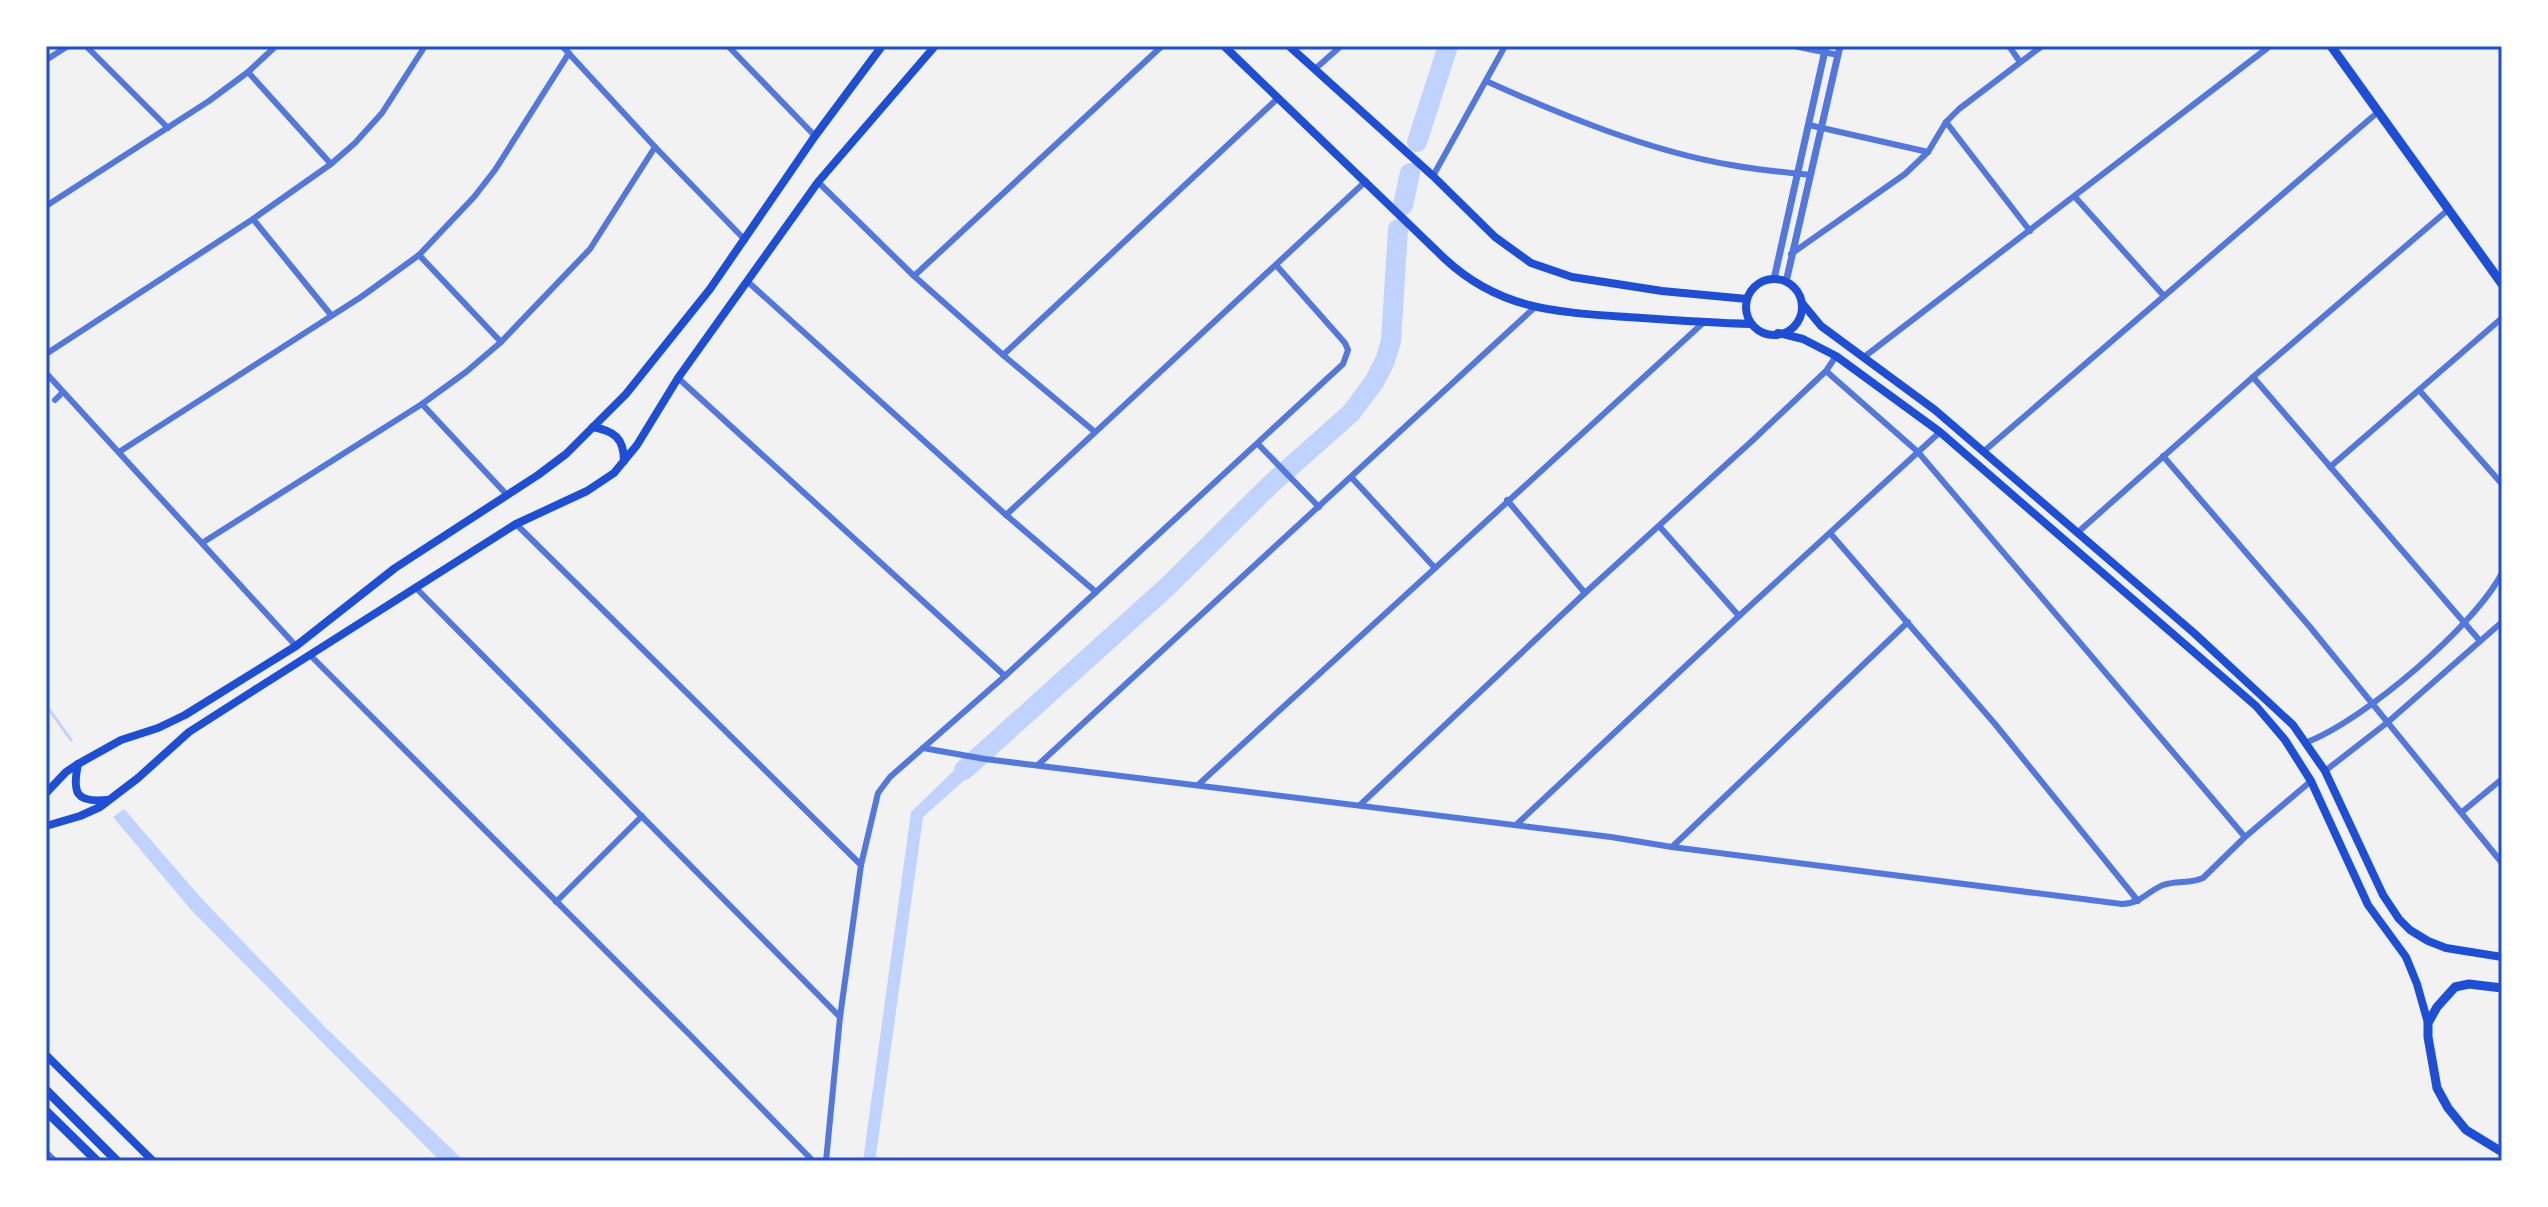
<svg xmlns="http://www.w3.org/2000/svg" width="2548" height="1207" font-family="'Source Serif 4',serif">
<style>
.water{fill:#bfd3fe}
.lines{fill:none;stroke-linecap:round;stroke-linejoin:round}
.stream{stroke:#bfd3fe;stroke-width:3}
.river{stroke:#bfd3fe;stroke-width:20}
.minor{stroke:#5277de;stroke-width:6}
.tertiary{stroke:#5277de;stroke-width:7}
.secondary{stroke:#1d4ed8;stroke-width:8}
.primary{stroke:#1d4ed8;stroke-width:9}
.trunk{stroke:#1d4ed8;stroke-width:9}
.neatline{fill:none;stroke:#1d4ed8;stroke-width:3}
</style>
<rect width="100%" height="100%" fill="#f2f2f2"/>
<g class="water">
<polygon points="974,751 994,754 923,817 876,1155 875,1161 863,1161 911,812"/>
<polygon points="124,809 202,899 326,1028 464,1161 440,1161 192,911 113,817"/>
</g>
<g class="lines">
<polyline class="stream" points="46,705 71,740"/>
<g class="river">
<polyline points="1417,142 1448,46"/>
<polyline points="1403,205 1410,173"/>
<polyline points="964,770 1168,586 1272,483 1351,413 1374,382 1385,361 1391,341 1398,229"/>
</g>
<g class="minor">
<polyline points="86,46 168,128"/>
<polyline points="562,46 655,147 745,240"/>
<polyline points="728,46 815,136"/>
<polyline points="1794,46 1838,55"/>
<polyline points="2009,46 2020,62"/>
<polyline points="46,60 68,46"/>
<polyline points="1315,69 1341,46"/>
<polyline points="248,72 331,164"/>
<path d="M1486 81C1561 115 1649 151 1731 165 1757 170 1784 172 1810 175"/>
<polyline points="1946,122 2030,231"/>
<polyline points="1809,125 1928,152"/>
<polyline points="1433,176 1505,46"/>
<polyline points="818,182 914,276 1003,355 1095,432"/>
<polyline points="2075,197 2164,296"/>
<polyline points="46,206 209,101 248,72 276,46"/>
<polyline points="253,219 331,315"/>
<polyline points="1791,254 1905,174 1928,152 1946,122 1959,109 2042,46"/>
<polyline points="419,255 501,342"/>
<polyline points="914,276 1162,46"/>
<polyline points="747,281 1006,515 1096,592"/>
<polyline points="46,354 253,219 331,164 355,143 382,113 425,46"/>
<polyline points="1003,355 1277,99"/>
<polyline points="1864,357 2270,46"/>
<polyline points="1826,371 1918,452 2245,837"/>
<polyline points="46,373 296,646"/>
<polyline points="2253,377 2480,641"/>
<polyline points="678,378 1005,676"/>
<polyline points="2419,390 2502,484"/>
<polyline points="55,400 63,392"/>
<polyline points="422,404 507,495"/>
<polyline points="1258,444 1319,507"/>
<polyline points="119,452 361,297 419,255 474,197 495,170 569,53"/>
<polyline points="1983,452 2378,112"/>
<polyline points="2163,456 2310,627 2502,863"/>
<polyline points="2330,467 2502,318"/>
<polyline points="1352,478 1435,568"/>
<polyline points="1507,500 1585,593"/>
<polyline points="1006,515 1366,181"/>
<polyline points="516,524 861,865"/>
<polyline points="1660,527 1739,616"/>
<polyline points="1830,533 1995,724 2138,901"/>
<polyline points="2077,533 2253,377 2449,209"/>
<polyline points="202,543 422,404 466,372 501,342 590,249 655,147"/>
<polyline points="415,587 840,1017"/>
<polyline points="310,655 690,1035 813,1161"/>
<path d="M2307 742C2364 720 2474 627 2502 573"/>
<path d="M923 748 985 759 1611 837 1672 847 2122 904C2140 904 2148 891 2163 885 2177 880 2190 884 2203 878L2245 837 2311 781"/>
<polyline points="1039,764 1534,308"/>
<polyline points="2325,771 2388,722 2502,622"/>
<polyline points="1199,784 1703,323"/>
<polyline points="1360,805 1585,593 1753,440 1826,371 1836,356"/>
<polyline points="2462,812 2502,779"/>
<polyline points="1517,824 1739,616 1940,432"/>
<polyline points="1672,847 1908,622"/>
<polyline points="556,902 642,816"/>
<polyline points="46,1152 55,1161"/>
<polyline points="826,1161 840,1017 861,865 878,793 890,777 1005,676 1343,364 1348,350 1345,343 1276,265"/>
</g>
<g class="tertiary">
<polyline points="1774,279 1826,46"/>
<polyline points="1786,282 1840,46"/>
</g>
<g class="secondary">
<path d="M1224 46 1445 259C1500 310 1556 312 1627 317 1669 320 1709 323 1751 324"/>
<polyline points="1289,46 1433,176 1495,237 1531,263 1572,277 1662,291 1747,299"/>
<circle cx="1774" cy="307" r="28"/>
<polyline points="1802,303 1821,326 1935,410 2194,633 2293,725 2325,771 2383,895 2399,919 2410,930 2428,941 2446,948 2502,957"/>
<polyline points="1778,333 1803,339 1836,356 1940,432 2256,706 2285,740 2311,781 2368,905 2406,957 2417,984 2428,1023"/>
<path d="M593 427C614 431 624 438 624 461"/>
<path d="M78 764C72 793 76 803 107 800"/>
<polyline points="46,793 66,772 78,764 121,740 158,728 185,715 296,646 395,568 538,475 566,454 626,394 710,289 815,136 882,46"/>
<polyline points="46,826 80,816 100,807 138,778 189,732 253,691 516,524 587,491 614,473 637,445 678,378 818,182 935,46"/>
<polyline points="46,1055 153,1161"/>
</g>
<g class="primary">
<polyline points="2331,46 2502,284"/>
<polyline points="2502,988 2469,984 2455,987 2437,1007 2428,1023 2428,1037 2437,1088 2448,1108 2466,1130 2502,1152"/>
</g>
<g class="trunk">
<polyline points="46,1090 117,1161"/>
<polyline points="46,1111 97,1161"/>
</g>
</g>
<rect width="2548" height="1207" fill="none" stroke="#ffffff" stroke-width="96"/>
<rect x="48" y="48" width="2452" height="1111" class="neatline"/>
</svg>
